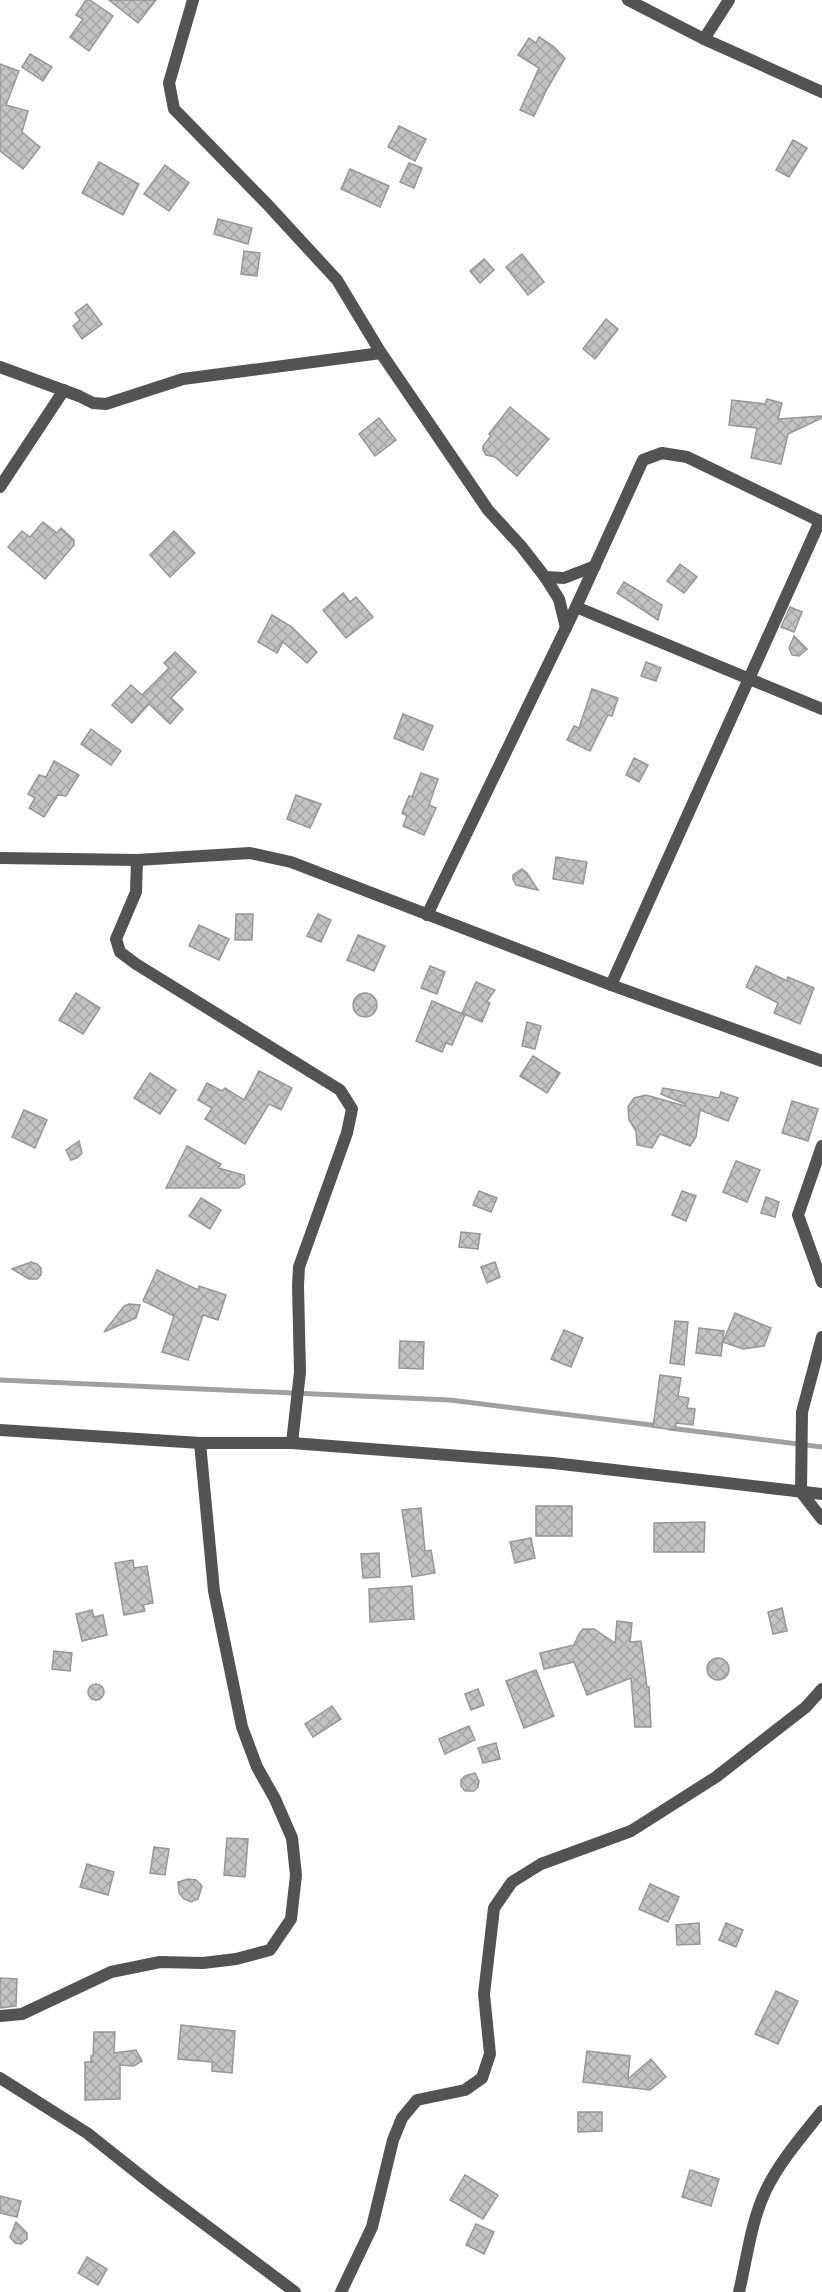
<svg xmlns="http://www.w3.org/2000/svg" width="822" height="2292" font-family="Manrope,sans-serif">
<style>
.lines{fill:none;stroke-linecap:round;stroke-linejoin:round}
.stream{stroke:#a1a1a1;stroke-width:5}
.building{fill:url(#building-cross-hatch);stroke:#979797;stroke-width:1.5}
.minor{stroke:#535353;stroke-width:12}
.tertiary{stroke:#535353;stroke-width:12}
</style>
<defs>
<pattern id="building-cross-hatch" width="8" height="8" patternUnits="userSpaceOnUse" patternTransform="scale(1.5)"><rect width="8" height="8" fill="#c3c3c3"/><path d="M0 0l8 8M0 8l8-8" fill="none" stroke="#a6a6a6"/></pattern>
</defs>
<rect width="100%" height="100%" fill="#fff"/>
<g class="lines">
<g class="stream">
<polyline points="0,1380 450,1400 660,1426"/>
<polyline points="669,1428 822,1447"/>
</g>
</g>
<g class="building">
<polygon points="86,0 90,0 113,16 89,51 70,37 83,19 76,15"/>
<polygon points="109,0 156,0 138,23"/>
<polygon points="539,37 553,46 565,58 547,89 534,116 520,110 539,68 518,55 529,38 536,43"/>
<polygon points="30,54 52,67 43,81 22,67"/>
<polygon points="0,64 19,71 6,105 28,111 22,132 40,147 23,169 0,151"/>
<polygon points="399,126 426,139 415,161 388,147"/>
<polygon points="793,140 807,148 789,177 776,170"/>
<polygon points="99,162 139,184 123,215 82,193"/>
<polygon points="409,163 422,168 414,188 400,182"/>
<polygon points="165,165 189,183 169,211 144,194"/>
<polygon points="350,169 389,186 380,207 341,189"/>
<polygon points="218,219 252,228 248,244 214,234"/>
<polygon points="244,251 260,253 257,276 241,274"/>
<polygon points="522,254 544,282 528,295 506,267"/>
<polygon points="484,259 494,270 480,283 470,271"/>
<polygon points="87,304 102,324 82,339 73,326 80,320 75,313"/>
<polygon points="606,319 618,329 595,359 583,349"/>
<polygon points="767,399 782,403 778,419 822,416 822,418 788,434 781,464 751,458 757,428 729,425 732,400 765,404"/>
<polygon points="510,407 549,439 517,476 495,457 486,455 483,450 483,446 491,436 489,434"/>
<polygon points="379,418 396,440 375,456 359,434"/>
<polygon points="43,522 57,533 61,528 74,540 74,545 45,579 8,547 22,531 30,537"/>
<polygon points="174,531 195,553 170,577 150,555"/>
<polygon points="680,564 697,577 684,593 667,581"/>
<polygon points="624,582 662,605 658,620 617,593"/>
<polygon points="343,593 350,602 356,597 373,617 346,638 323,610"/>
<polygon points="790,607 802,612 794,632 781,627"/>
<polygon points="272,615 292,627 317,652 307,663 283,642 277,653 258,642"/>
<polygon points="794,636 807,649 799,656 792,655 789,648"/>
<polygon points="175,652 196,672 171,698 183,709 170,724 149,704 132,723 112,705 131,685 142,695 169,668 164,663"/>
<polygon points="646,662 661,668 656,681 641,676"/>
<polygon points="592,689 618,698 612,716 608,715 590,751 567,740 574,726 579,728"/>
<polygon points="403,714 433,726 423,750 394,738"/>
<polygon points="91,729 121,751 111,765 81,744"/>
<polygon points="634,758 648,765 639,782 626,775"/>
<polygon points="54,761 79,775 66,796 58,795 44,817 29,808 35,798 28,794 39,775 46,777"/>
<polygon points="421,773 438,779 429,805 436,808 424,835 403,826 407,816 402,813 409,796 412,797"/>
<polygon points="296,795 321,804 310,828 287,819"/>
<polygon points="556,857 587,862 583,884 553,879"/>
<polygon points="522,869 527,873 538,890 516,885 513,879 513,875"/>
<polygon points="236,914 253,914 252,940 235,940"/>
<polygon points="318,914 331,920 321,942 307,936"/>
<polygon points="199,925 229,939 219,960 189,946"/>
<polygon points="358,935 385,946 374,971 347,960"/>
<polygon points="430,966 445,972 437,994 421,988"/>
<polygon points="756,966 787,981 788,977 814,988 800,1024 774,1013 778,1003 746,987"/>
<polygon points="476,982 495,990 487,1001 490,1003 482,1022 462,1013"/>
<polygon points="76,993 100,1008 83,1034 59,1020"/>
<circle cx="365" cy="1005" r="12"/>
<polygon points="432,1001 465,1015 452,1045 446,1043 442,1052 416,1041"/>
<polygon points="527,1022 541,1026 535,1049 522,1046"/>
<polygon points="533,1056 560,1073 547,1093 520,1076"/>
<polygon points="259,1071 292,1088 281,1110 269,1104 245,1144 205,1119 212,1108 198,1100 207,1083 222,1091 225,1088 244,1100"/>
<polygon points="150,1073 176,1090 160,1114 134,1098"/>
<polygon points="663,1088 719,1098 721,1092 738,1098 728,1121 700,1110 696,1137 690,1146 660,1134 652,1148 637,1145 636,1131 629,1120 628,1107 634,1098 646,1095 685,1106 685,1104 661,1094"/>
<polygon points="792,1101 818,1109 808,1141 782,1133"/>
<polygon points="24,1110 47,1120 35,1148 12,1137"/>
<polygon points="79,1141 82,1153 77,1158 71,1160 66,1150"/>
<polygon points="187,1146 221,1164 218,1168 244,1175 245,1184 239,1188 166,1188"/>
<polygon points="736,1161 760,1170 747,1202 723,1192"/>
<polygon points="479,1191 497,1198 491,1212 473,1205"/>
<polygon points="682,1191 696,1196 686,1221 672,1215"/>
<polygon points="766,1197 779,1202 775,1217 761,1213"/>
<polygon points="201,1198 221,1210 210,1229 189,1216"/>
<polygon points="461,1232 480,1234 478,1249 459,1247"/>
<polygon points="31,1262 37,1264 41,1268 41,1275 37,1279 29,1279 12,1269"/>
<polygon points="495,1262 500,1277 487,1283 481,1267"/>
<polygon points="157,1270 198,1290 199,1286 226,1295 218,1320 203,1315 188,1360 162,1352 174,1316 143,1301"/>
<polygon points="129,1304 140,1305 136,1318 104,1332 124,1306"/>
<polygon points="735,1313 771,1328 764,1346 743,1349 723,1342"/>
<polygon points="675,1321 688,1322 684,1365 670,1363"/>
<polygon points="699,1328 724,1331 721,1356 696,1353"/>
<polygon points="564,1330 583,1338 571,1367 551,1359"/>
<polygon points="400,1341 424,1342 423,1369 399,1368"/>
<polygon points="660,1375 681,1378 678,1396 689,1398 687,1408 695,1409 693,1425 676,1423 675,1430 653,1427"/>
<rect x="536" y="1506" width="36" height="30"/>
<polygon points="421,1508 425,1551 431,1550 435,1573 412,1577 402,1510"/>
<polygon points="705,1522 704,1552 654,1552 654,1523"/>
<polygon points="531,1538 535,1558 515,1563 510,1542"/>
<polygon points="379,1553 380,1577 363,1578 361,1554"/>
<polygon points="133,1560 134,1568 147,1566 153,1603 143,1605 145,1611 124,1615 115,1563"/>
<polygon points="412,1586 414,1619 370,1622 369,1589"/>
<polygon points="782,1608 787,1631 773,1634 768,1612"/>
<polygon points="92,1610 94,1617 103,1615 107,1635 82,1641 76,1614"/>
<polygon points="617,1621 632,1623 630,1642 641,1641 647,1687 649,1687 651,1727 635,1727 631,1678 587,1695 574,1662 544,1669 540,1653 574,1645 579,1634 583,1629 594,1629 615,1643"/>
<polygon points="54,1651 72,1653 70,1671 52,1669"/>
<circle cx="718" cy="1669" r="11"/>
<polygon points="536,1670 554,1716 524,1728 506,1681"/>
<circle cx="96" cy="1692" r="8"/>
<polygon points="478,1689 484,1705 471,1710 465,1694"/>
<polygon points="332,1706 341,1719 313,1737 305,1724"/>
<polygon points="469,1726 475,1740 445,1754 439,1739"/>
<polygon points="496,1743 500,1759 483,1763 478,1748"/>
<polygon points="475,1773 479,1781 478,1787 474,1791 465,1791 461,1786 461,1780 465,1776"/>
<polygon points="227,1838 248,1839 245,1877 224,1875"/>
<polygon points="154,1847 169,1849 165,1875 150,1873"/>
<polygon points="87,1864 114,1872 108,1895 80,1887"/>
<polygon points="188,1879 196,1880 202,1886 198,1899 191,1902 184,1899 179,1893 178,1882"/>
<polygon points="650,1884 679,1897 668,1922 639,1909"/>
<polygon points="699,1923 700,1944 677,1945 676,1925"/>
<polygon points="726,1923 743,1930 736,1947 719,1940"/>
<polygon points="0,1978 17,1979 16,2006 0,2008"/>
<polygon points="776,1991 798,2001 778,2044 755,2034"/>
<polygon points="181,2025 235,2031 232,2073 212,2071 212,2062 178,2059"/>
<polygon points="94,2032 115,2032 114,2053 136,2050 142,2061 134,2066 120,2065 120,2099 85,2100 85,2062 93,2062 91,2061 91,2056 93,2056"/>
<polygon points="587,2051 630,2056 628,2079 651,2059 666,2077 650,2090 583,2082"/>
<polygon points="578,2112 602,2112 602,2131 578,2132"/>
<polygon points="690,2170 719,2179 711,2206 682,2197"/>
<polygon points="465,2175 498,2195 483,2219 450,2200"/>
<polygon points="0,2196 21,2201 17,2217 0,2213"/>
<polygon points="16,2222 27,2233 27,2239 21,2244 15,2243 10,2237"/>
<polygon points="476,2224 494,2232 484,2254 466,2245"/>
<polygon points="87,2257 107,2269 98,2285 78,2273"/>
</g>
<g class="lines">
<g class="minor">
<polyline points="193,0 169,83 174,109 267,204 337,280 381,353 488,510 521,546 545,577 559,599 566,628"/>
<polyline points="628,0 704,39"/>
<polyline points="729,0 704,39 822,92"/>
<polyline points="0,367 79,396 93,403 106,404 183,379 381,353"/>
<polyline points="0,487 64,390"/>
<polyline points="545,577 564,578 595,566"/>
<polyline points="576,607 822,709"/>
<polyline points="0,858 137,860 250,853 291,862 611,985 822,1061"/>
<polyline points="137,860 136,892 116,939 120,952 136,964 340,1090 352,1109 347,1133 299,1267 298,1286 300,1372 292,1443"/>
<polyline points="427,915 576,607 643,460 662,453 687,457 822,522"/>
<polyline points="611,985 820,521"/>
<polyline points="822,1146 798,1215 822,1282"/>
<polyline points="822,1337 802,1412 801,1492 822,1519"/>
<polyline points="0,2016 22,2014 111,1972 160,1962 203,1963 236,1959 270,1950 291,1919 296,1875 292,1838 275,1799 257,1767 242,1727 214,1591 200,1443"/>
<polyline points="0,2078 87,2133 155,2187 295,2292"/>
<polyline points="341,2292 372,2227 393,2140 402,2118 417,2100 465,2090 482,2078 490,2054 484,1994 494,1908 512,1882 541,1864 631,1831 716,1777 806,1707 822,1689"/>
<path d="M739 2292C747 2258 751 2221 766 2190 780 2161 803 2135 822 2111"/>
</g>
<polyline class="tertiary" points="0,1430 200,1443 292,1443 553,1463 822,1494"/>
</g>
</svg>
